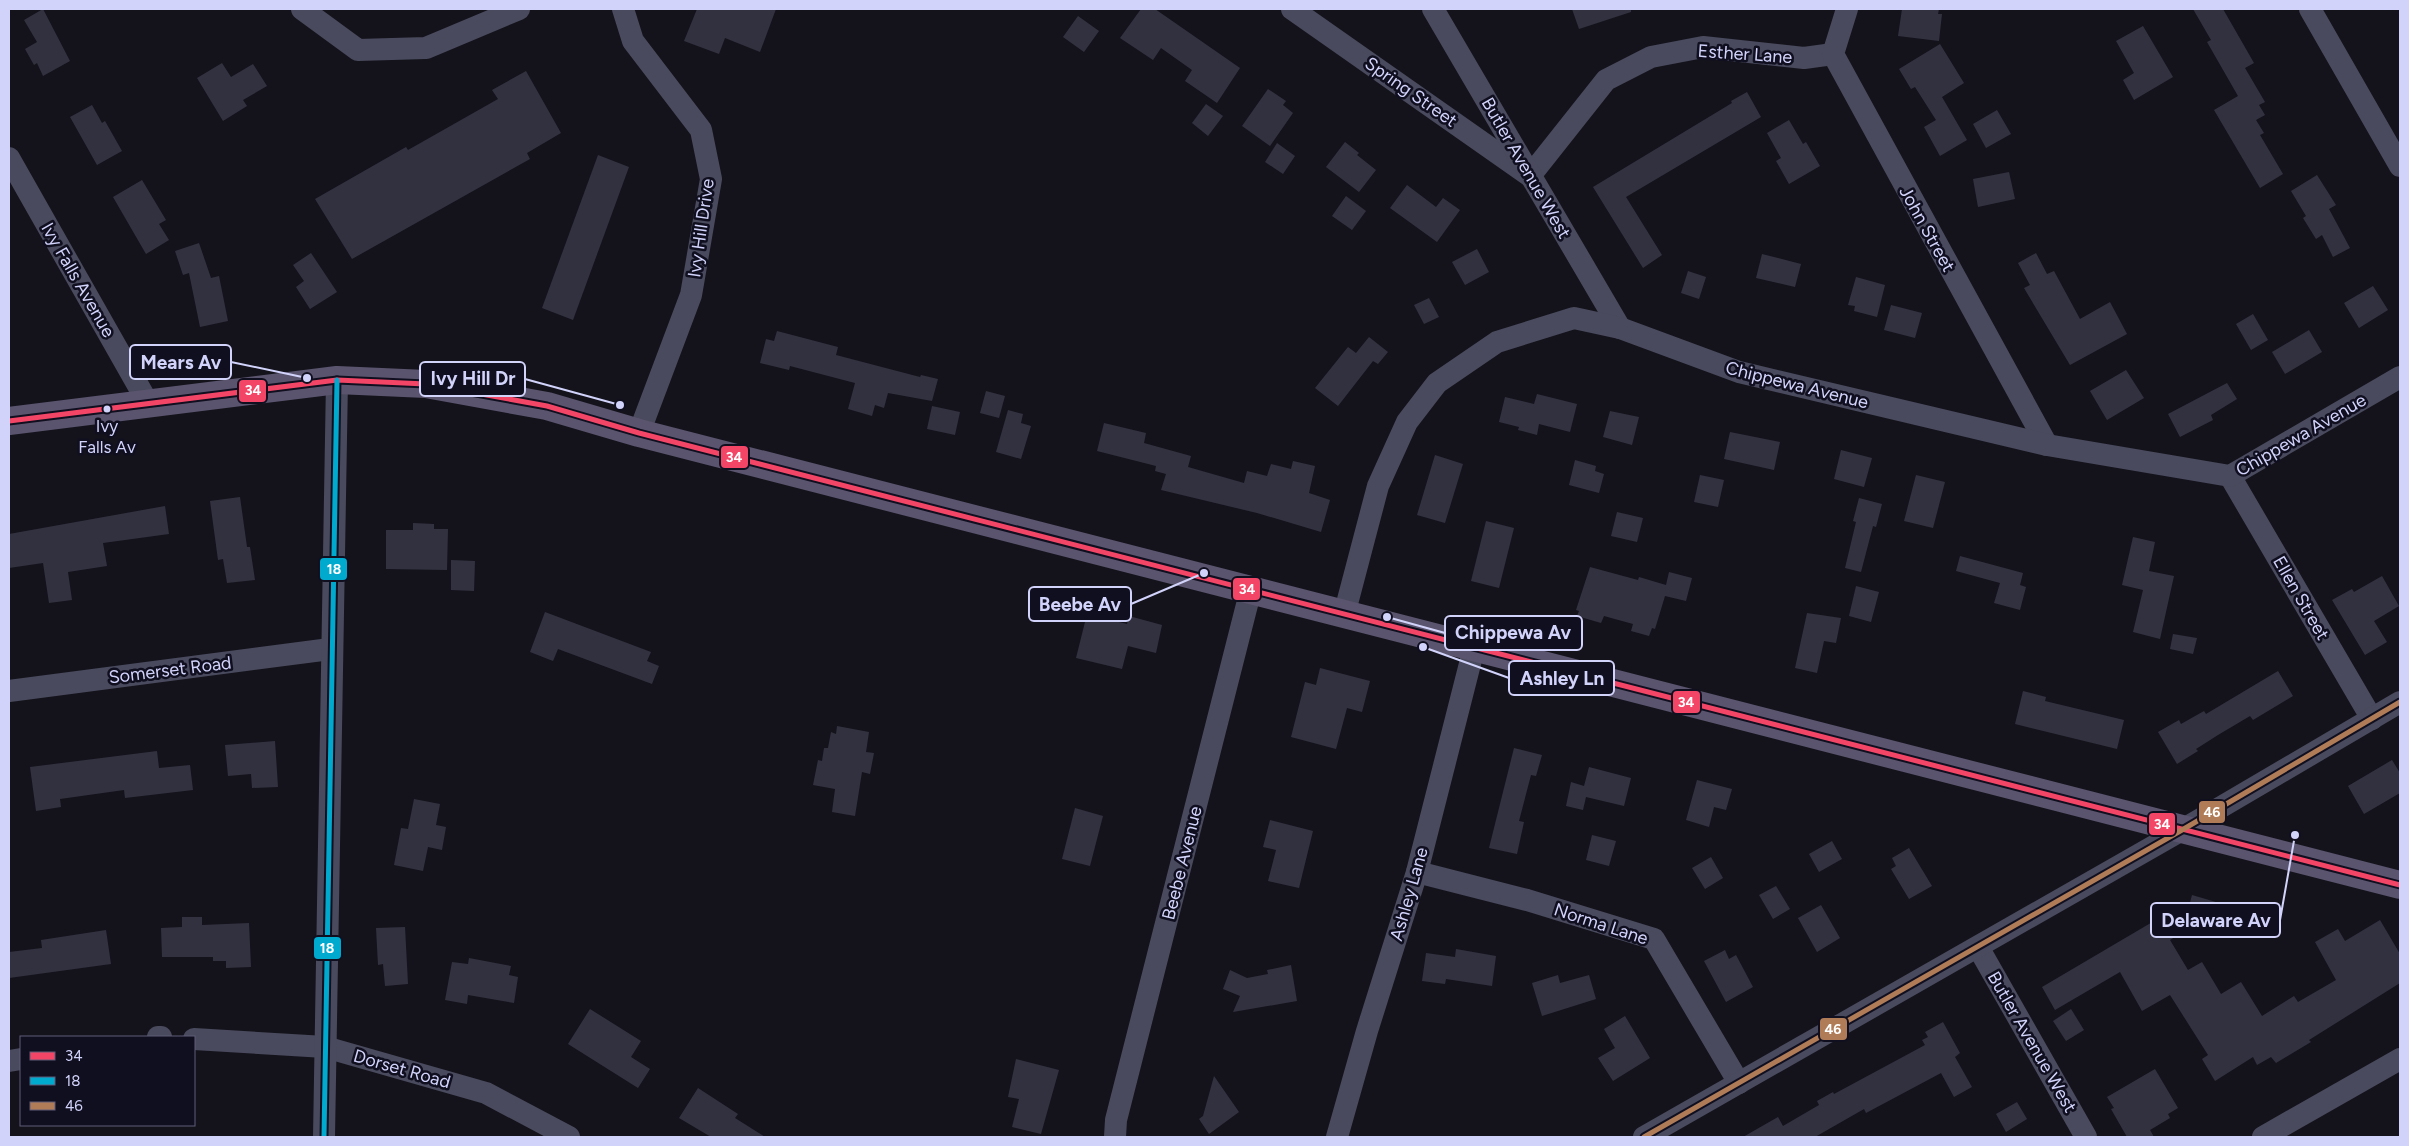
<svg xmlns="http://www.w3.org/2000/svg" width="2409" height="1146" font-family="Figtree,sans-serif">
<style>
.building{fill:#32313f}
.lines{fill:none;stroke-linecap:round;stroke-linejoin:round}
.minor{stroke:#494a5d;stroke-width:22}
.major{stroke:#5b546e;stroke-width:28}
.bus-1-casing{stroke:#100f20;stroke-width:9}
.bus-2-casing{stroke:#100f20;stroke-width:9}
.bus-3-casing{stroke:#100f20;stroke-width:9}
.bus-1{stroke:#f34667;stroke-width:5}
.bus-2{stroke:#00a9ce;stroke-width:5}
.bus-3{stroke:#b07c57;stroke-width:5}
.bus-dot{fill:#d2d3fb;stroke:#100f20;stroke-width:2}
.labels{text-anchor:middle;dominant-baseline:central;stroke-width:5;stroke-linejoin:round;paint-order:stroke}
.bus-label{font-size:17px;fill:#d2d3fb;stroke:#100f20}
.street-label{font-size:18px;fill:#d2d3fb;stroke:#100f20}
.leader{fill:none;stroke:#d2d3fb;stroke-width:2}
.callout-dot{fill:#d2d3fb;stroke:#100f20;stroke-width:2}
.callout{fill:#100f20;stroke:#d2d3fb;stroke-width:2}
.callout-label{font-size:19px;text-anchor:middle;font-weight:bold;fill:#d2d3fb}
.line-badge{stroke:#100f20;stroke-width:2}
.badge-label{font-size:14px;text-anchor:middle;font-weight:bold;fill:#fff}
</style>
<rect width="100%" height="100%" fill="#14131c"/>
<g class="building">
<polygon points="43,9 70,61 43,76 37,63 34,65 25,49 37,42 24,20"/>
<polygon points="697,9 776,9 760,52 725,38 719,54 684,41"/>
<polygon points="1141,9 1155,9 1240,68 1217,103 1185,81 1192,70 1161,48 1153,60 1120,38"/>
<polygon points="1572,9 1631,9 1631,12 1579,29"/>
<polygon points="1902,9 1939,9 1938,14 1942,14 1939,41 1898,36"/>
<polygon points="2193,9 2223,9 2254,63 2245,68 2265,102 2259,105 2265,115 2256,120 2264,133 2260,135 2283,174 2260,188 2214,110 2238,96 2207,42 2211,40"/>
<polygon points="1078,16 1099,31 1084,52 1063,37"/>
<polygon points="2143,26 2173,77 2134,100 2123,80 2134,73 2116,41"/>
<polygon points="1940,44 1964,83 1942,97 1967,140 1940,156 1924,127 1936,120 1915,87 1911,89 1899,69"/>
<polygon points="222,63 231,77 253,64 267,86 243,100 247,106 223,121 197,78"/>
<polygon points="526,71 561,133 527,153 530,159 352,259 315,199 406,147 408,150 498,99 492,90"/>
<polygon points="1268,89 1286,101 1283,105 1293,113 1270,146 1242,126"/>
<polygon points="1747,92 1761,117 1626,197 1662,255 1643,268 1593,187 1732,103 1731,101"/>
<polygon points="1206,104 1223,116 1208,136 1192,123"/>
<polygon points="92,105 102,123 105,121 122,151 97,165 70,117"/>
<polygon points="1997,110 2011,134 1986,148 1973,124"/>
<polygon points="1789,120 1803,144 1806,142 1820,166 1789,184 1776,161 1781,158 1767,133"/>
<polygon points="1345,142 1359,153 1357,155 1376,170 1359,192 1326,167"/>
<polygon points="1277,143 1295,156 1283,174 1265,162"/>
<polygon points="598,155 629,167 573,320 542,308"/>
<polygon points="2009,172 2015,199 1978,207 1973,179"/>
<polygon points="2317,175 2336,205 2329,209 2350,248 2333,257 2322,235 2316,239 2303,218 2306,216 2291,191"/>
<polygon points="142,180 166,220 159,224 169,240 146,254 113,197"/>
<polygon points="1407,185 1436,207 1443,198 1460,210 1437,242 1390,208"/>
<polygon points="1346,196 1366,211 1352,230 1332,216"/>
<polygon points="199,243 211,278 219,276 228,321 200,327 189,273 183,275 175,251"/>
<polygon points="1477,249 1489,272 1465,285 1452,262"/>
<polygon points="311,253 337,292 310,309 296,287 304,281 293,265"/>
<polygon points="2036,253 2047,274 2054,271 2080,319 2110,302 2127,334 2070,365 2024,288 2030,285 2018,263"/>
<polygon points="1762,254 1801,264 1795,287 1756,278"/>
<polygon points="1688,271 1706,277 1699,299 1681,293"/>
<polygon points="1856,277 1885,285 1877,317 1854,311 1855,306 1848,305"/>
<polygon points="2373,286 2388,310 2359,328 2344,303"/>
<polygon points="1429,298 1439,317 1424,324 1414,305"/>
<polygon points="1891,305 1922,313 1915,338 1884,330"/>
<polygon points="2253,314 2268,340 2251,350 2236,324"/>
<polygon points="2309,330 2322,352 2285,374 2272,352"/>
<polygon points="777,331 838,347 836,355 920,377 921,375 938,379 932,401 888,393 884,408 875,405 872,416 848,409 855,383 790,366 789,370 760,363 766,339 774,341"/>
<polygon points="1369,337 1388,352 1378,364 1373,361 1338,406 1315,388 1348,347 1356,353"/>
<polygon points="2126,370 2144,398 2107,420 2090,391"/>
<polygon points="2227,383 2237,399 2211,415 2213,420 2180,437 2168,414"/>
<polygon points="986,391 1005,396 999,418 980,413"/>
<polygon points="1537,394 1577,404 1570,432 1539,424 1537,435 1518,430 1519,427 1499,422 1505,397 1534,404"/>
<polygon points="932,406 960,412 955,435 927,429"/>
<polygon points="1008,410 1023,414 1021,423 1031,426 1021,459 996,452"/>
<polygon points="1610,411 1639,417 1632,445 1603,437"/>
<polygon points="1104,423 1146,433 1144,443 1191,456 1188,467 1244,483 1247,471 1267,476 1271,464 1291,469 1293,461 1315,466 1309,493 1330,500 1321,532 1257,513 1161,490 1166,474 1155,471 1156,466 1097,451"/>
<polygon points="1730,432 1780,442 1774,470 1724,459"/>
<polygon points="1841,450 1872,458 1864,487 1834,479"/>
<polygon points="1435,455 1463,464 1445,523 1417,515"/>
<polygon points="1575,460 1596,466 1595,471 1604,474 1599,493 1569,485"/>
<polygon points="1700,475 1724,480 1718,507 1694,502"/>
<polygon points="1916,475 1945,482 1933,528 1904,521"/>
<polygon points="240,497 247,547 250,547 255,580 227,583 223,559 218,560 210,501"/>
<polygon points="1859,498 1882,504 1876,527 1873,526 1861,572 1845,568 1856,522 1853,521"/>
<polygon points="165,506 169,534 103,543 107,566 68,572 72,600 49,603 43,563 9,568 9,534"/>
<polygon points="1617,512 1643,518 1637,542 1611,536"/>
<polygon points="1486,521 1514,528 1499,588 1471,581"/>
<polygon points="413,523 434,524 434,529 448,529 447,570 386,569 386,530 413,530"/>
<polygon points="2133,537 2155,542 2149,571 2174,576 2160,639 2133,632 2143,590 2122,585"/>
<polygon points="1960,556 2023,573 2020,585 2026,587 2020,610 1994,603 2000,583 1956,571"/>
<polygon points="451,560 475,561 474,591 451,590"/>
<polygon points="1590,567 1638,580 1639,577 1666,585 1669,572 1692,578 1686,601 1665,596 1655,629 1652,628 1649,636 1631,631 1633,624 1604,616 1601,623 1577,616 1579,611 1576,610"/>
<polygon points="2382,576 2399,606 2374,621 2387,642 2365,655 2332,600 2352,589 2354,592"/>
<polygon points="1856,586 1879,592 1871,622 1849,616"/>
<polygon points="545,612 651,652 647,661 659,666 652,684 558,649 553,661 530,652"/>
<polygon points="1807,613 1841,618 1836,643 1824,641 1817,673 1795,668"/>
<polygon points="1087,614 1127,624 1129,616 1162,625 1156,653 1128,646 1122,669 1076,658"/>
<polygon points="2173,634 2197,638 2193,654 2170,649"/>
<polygon points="1320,668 1370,681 1362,712 1347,708 1336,749 1291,737 1305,682 1316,685"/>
<polygon points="2278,671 2293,696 2253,720 2250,716 2218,735 2196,749 2198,751 2177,764 2158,732 2179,720 2181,724 2204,711 2206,714"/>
<polygon points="2023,691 2046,697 2045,701 2124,720 2117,749 2015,724"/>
<polygon points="837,726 869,732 866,752 874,753 870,774 862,772 855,816 832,812 835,789 813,785 818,760 822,761 824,748 828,748 831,732 836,734"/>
<polygon points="275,741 278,787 252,788 251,774 228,776 225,745"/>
<polygon points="1514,748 1542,755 1536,776 1531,775 1519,821 1524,822 1517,854 1489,848"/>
<polygon points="157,751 159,768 190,765 193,790 125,798 124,790 60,799 61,807 36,811 30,767"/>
<polygon points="2392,760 2400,773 2400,793 2364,814 2348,786"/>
<polygon points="1589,767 1631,778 1624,806 1586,797 1583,810 1566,806 1571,782 1584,786"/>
<polygon points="1697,780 1732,789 1726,810 1714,807 1709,827 1686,820"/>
<polygon points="414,799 440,804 436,825 446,827 442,850 428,847 423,871 394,865 401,828 408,829"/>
<polygon points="1075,808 1103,816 1090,866 1062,859"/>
<polygon points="1270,820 1313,831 1299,888 1268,881 1276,850 1263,847"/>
<polygon points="1592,835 1616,841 1609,866 1586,860"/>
<polygon points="1832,841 1842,859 1819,872 1809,854"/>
<polygon points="1909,848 1932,886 1909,899 1891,869 1896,866 1892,858"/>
<polygon points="1711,857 1723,878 1705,889 1692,868"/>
<polygon points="1776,886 1790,909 1773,919 1759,895"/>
<polygon points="2192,895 2226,905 2219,930 2196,924 2182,933"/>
<polygon points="1821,905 1840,938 1817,952 1798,918"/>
<polygon points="2166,914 2178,935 2170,940 2188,970 2202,962 2221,994 2241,982 2262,1016 2294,996 2298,1002 2336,980 2315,942 2338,929 2345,941 2380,920 2400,954 2400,983 2309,1040 2311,1042 2276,1063 2271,1057 2257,1065 2253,1057 2215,1081 2202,1059 2208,1055 2170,995 2142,1011 2120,972 2055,1010 2042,987"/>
<polygon points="182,917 202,917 202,925 249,923 251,967 226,968 226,961 213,961 213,957 162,957 161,928 182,927"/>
<polygon points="405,927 408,984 385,986 383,964 378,965 376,928"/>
<polygon points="106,930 111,964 9,978 9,952 42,948 41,940"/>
<polygon points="1456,949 1496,956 1492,986 1446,979 1445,984 1422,981 1426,953 1455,957"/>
<polygon points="1725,950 1729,959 1736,955 1753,987 1726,1002 1704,961"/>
<polygon points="469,958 511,966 509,975 518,977 514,1003 468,995 467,1004 445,1000 452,962 468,964"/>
<polygon points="1291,965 1297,1001 1233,1012 1240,996 1223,989 1230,970 1247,978 1268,974 1267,970"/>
<polygon points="1558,975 1560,983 1589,975 1596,999 1542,1016 1532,983"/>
<polygon points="590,1009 641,1041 631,1057 650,1069 638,1088 568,1044"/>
<polygon points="2071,1009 2084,1030 2066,1041 2053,1021"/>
<polygon points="1625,1016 1650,1058 1613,1081 1598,1058 1615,1048 1604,1029"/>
<polygon points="1943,1022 1960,1053 1955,1057 1972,1087 1954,1097 1941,1073 1866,1113 1864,1109 1815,1137 1743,1137 1778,1117 1783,1126 1819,1105 1817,1101 1833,1092 1834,1094 1925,1045 1922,1040 1928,1037 1925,1032"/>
<polygon points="1016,1059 1059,1070 1041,1134 1012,1127 1019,1099 1008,1097"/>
<polygon points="2155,1069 2178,1108 2168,1114 2170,1118 2150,1130 2154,1137 2127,1137 2111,1109 2114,1108 2107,1097"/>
<polygon points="1214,1076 1239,1112 1209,1134 1199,1119 1203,1116"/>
<polygon points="698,1088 738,1114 735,1118 765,1137 711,1137 679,1118"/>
<polygon points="2017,1102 2027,1119 2006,1132 1996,1114"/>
</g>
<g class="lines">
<g class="minor">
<polyline points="302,9 358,50 426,48 519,9"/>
<polyline points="623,9 633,41 701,130 711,179 691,295 639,433"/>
<polyline points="1292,9 1530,176 1606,80 1651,57 1703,47 1804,58 1833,54"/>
<polyline points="1433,9 1620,328"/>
<polyline points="1847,9 1833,54 2047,445"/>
<polyline points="2310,9 2400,166"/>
<polyline points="9,158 148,403"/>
<polyline points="2230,476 2372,719"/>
<polyline points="1344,615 1378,486 1407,422 1437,383 1497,342 1574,318 1620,328 1739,372 2047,445 2230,476 2400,377"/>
<polyline points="9,691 330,649"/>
<polyline points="1417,872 1527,900 1654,939 1739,1083"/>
<polyline points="1978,947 2086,1137"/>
<polyline points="158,1037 161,1037"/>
<polyline points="194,1039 325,1047 486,1093 569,1137"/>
<polyline points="9,1061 21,1059"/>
<polyline points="324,1137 337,380"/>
<polyline points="1115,1137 1116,1120 1251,589"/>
<polyline points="1337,1137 1367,1031 1417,872 1474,648"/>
<polyline points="1644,1137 2182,830 2400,702"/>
<polyline points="2263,1137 2400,1059"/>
</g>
<polyline class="major" points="9,421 337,380 426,384 547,406 639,433 2400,885"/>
<g class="bus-1-casing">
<polyline id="bus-1" points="9,421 337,380 426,384 547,406 639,433 2400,885"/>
</g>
<g class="bus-2-casing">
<polyline id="bus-2" points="324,1137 337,380"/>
</g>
<g class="bus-3-casing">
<polyline id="bus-3" points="1644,1137 2182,830 2400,702"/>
</g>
<use href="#bus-1" class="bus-1"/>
<use href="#bus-2" class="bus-2"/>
<use href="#bus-3" class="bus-3"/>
</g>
<circle class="bus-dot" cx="107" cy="409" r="4.5"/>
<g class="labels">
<g class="bus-label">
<text x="107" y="426">Ivy<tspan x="107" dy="21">Falls Av</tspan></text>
</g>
<g class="street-label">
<text transform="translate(1745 54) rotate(4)">Esther Lane</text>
<text transform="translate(1411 92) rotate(35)">Spring Street</text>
<text transform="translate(1526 168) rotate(60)">Butler Avenue West</text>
<text transform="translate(701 228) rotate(-82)">Ivy Hill Drive</text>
<text transform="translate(1927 229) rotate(61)">John Street</text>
<text transform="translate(78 280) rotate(60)">Ivy Falls Avenue</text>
<text transform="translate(1797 385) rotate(14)">Chippewa Avenue</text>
<text transform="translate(2301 435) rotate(-30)">Chippewa Avenue</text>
<text transform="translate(2301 598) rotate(60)">Ellen Street</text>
<text transform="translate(170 670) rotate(-7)">Somerset Road</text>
<text transform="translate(1182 863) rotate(-76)">Beebe Avenue</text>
<text transform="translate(1409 894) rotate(-74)">Ashley Lane</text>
<text transform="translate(1601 924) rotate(18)">Norma Lane</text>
<text transform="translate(2032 1042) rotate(60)">Butler Avenue West</text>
<text transform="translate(402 1069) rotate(16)">Dorset Road</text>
</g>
</g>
<path class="leader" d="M307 378L231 362M620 405L525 379M1204 573L1131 604M1387 617L1445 633M1423 647L1509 678M2295 835L2280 920"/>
<g class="callout-dot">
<circle cx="307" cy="378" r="5"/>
<circle cx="620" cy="405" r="5"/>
<circle cx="1204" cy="573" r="5"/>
<circle cx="1387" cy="617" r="5"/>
<circle cx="1423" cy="647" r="5"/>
<circle cx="2295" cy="835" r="5"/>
</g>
<g class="callout">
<rect x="130" y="345" width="101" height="34" rx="5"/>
<rect x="420" y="362" width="105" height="34" rx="5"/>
<rect x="1029" y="587" width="102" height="34" rx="5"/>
<rect x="1445" y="616" width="137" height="34" rx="5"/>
<rect x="1509" y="661" width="105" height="34" rx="5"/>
<rect x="2151" y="903" width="129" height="34" rx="5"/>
</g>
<g class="callout-label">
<text x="181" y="369">Mears Av</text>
<text x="473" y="385">Ivy Hill Dr</text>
<text x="1080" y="611">Beebe Av</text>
<text x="1513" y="639">Chippewa Av</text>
<text x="1562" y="685">Ashley Ln</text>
<text x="2216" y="927">Delaware Av</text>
</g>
<g class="line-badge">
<rect x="238" y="379" width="29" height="24" rx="5" fill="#f34667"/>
<rect x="720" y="445" width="29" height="24" rx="5" fill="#f34667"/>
<rect x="319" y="557" width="29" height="24" rx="5" fill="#00a9ce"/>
<rect x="1232" y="577" width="29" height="24" rx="5" fill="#f34667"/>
<rect x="1672" y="690" width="29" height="24" rx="5" fill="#f34667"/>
<rect x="2198" y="800" width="28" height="24" rx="5" fill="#b07c57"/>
<rect x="2148" y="812" width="28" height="24" rx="5" fill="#f34667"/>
<rect x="313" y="936" width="29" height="24" rx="5" fill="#00a9ce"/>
<rect x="1819" y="1017" width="29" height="24" rx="5" fill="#b07c57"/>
</g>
<g class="badge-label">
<text x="253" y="395">34</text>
<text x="734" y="462">34</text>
<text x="334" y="574">18</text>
<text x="1247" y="594">34</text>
<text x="1686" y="707">34</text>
<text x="2212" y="817">46</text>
<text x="2162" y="829">34</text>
<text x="327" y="953">18</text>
<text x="1833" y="1034">46</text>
</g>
<rect width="2409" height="1146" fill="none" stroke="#d2d3fb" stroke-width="20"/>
<rect x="20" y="1036" width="175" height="90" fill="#100f20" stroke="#5e5d78"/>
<rect x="30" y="1052" width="25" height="8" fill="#f34667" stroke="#5e5d78"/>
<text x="65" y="1061" font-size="15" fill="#d2d3fb">34</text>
<rect x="30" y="1077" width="25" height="8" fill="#00a9ce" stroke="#5e5d78"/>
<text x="65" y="1086" font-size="15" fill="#d2d3fb">18</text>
<rect x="30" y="1102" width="25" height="8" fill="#b07c57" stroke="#5e5d78"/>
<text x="65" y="1111" font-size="15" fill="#d2d3fb">46</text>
</svg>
